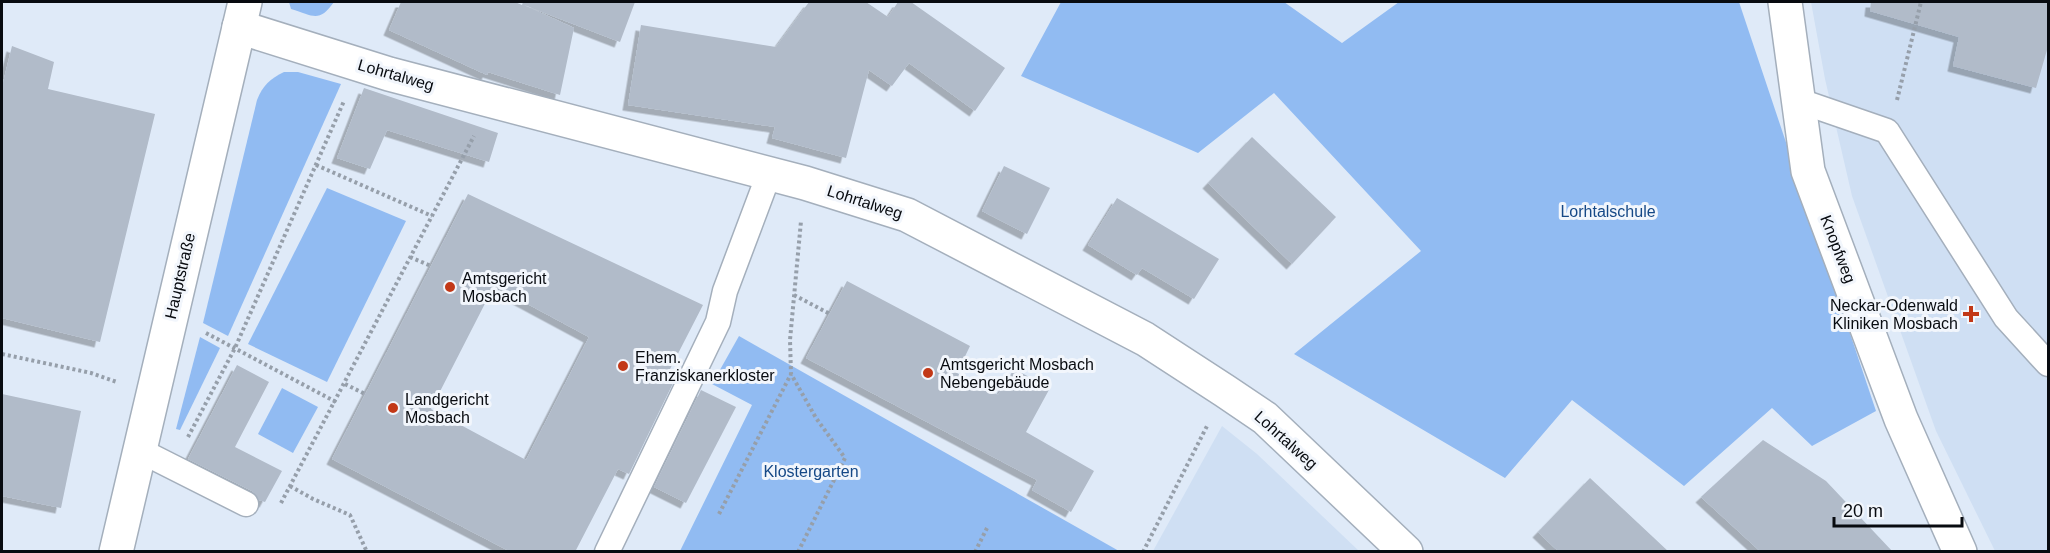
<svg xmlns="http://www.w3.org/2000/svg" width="2050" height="553" font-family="Arial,sans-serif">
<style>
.built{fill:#cfdff3}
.green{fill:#91bbf2}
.building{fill:#b1bbc9;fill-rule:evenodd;filter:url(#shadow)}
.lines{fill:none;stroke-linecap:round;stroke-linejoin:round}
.service-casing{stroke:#a4afbc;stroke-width:27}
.minor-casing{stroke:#a4afbc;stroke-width:36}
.tertiary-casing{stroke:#a4afbc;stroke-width:36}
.path{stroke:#969faa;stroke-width:4;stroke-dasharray:3 3;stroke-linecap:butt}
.service{stroke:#fff;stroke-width:24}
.minor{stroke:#fff;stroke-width:33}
.tertiary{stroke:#fff;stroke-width:33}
.poi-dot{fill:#c23817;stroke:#f2f6fc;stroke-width:2}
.labels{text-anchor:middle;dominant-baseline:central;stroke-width:6;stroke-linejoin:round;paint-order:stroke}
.street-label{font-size:16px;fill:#080b10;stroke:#f2f6fc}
.park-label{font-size:16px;fill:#154886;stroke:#f2f6fc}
.poi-label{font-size:16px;fill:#080b10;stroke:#f2f6fc;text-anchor:start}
</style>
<defs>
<filter id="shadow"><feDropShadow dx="-5.5" dy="5.5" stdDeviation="0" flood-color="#0004"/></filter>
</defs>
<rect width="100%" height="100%" fill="#dfeaf8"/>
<g class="built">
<polygon points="1811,2 2048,2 2048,551 1995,551 1936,431 1852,196 1825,79"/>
<polygon points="1222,426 1257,454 1359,551 1153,551"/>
</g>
<g class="green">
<path d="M289 2H334C319 23 314 16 291 9Z"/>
<polygon points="1061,2 1284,2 1342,43 1399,2 1739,2 1876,411 1812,446 1772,408 1684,486 1572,400 1505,478 1294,354 1421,251 1274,93 1198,153 1021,76"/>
<path d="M284 72H298L341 84 228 336 203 323 257 100C263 85 270 79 284 72Z"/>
<polygon points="327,188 406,221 327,382 248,344"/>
<polygon points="739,336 746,340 1119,551 680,551 752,405 712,384"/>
<polygon points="200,337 220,348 180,430 176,429"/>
<polygon points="282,388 318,407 293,453 258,434"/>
</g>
<g class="building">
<polygon points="401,2 515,2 522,5 523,2 635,2 620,42 524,5 574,28 560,95 488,72 487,75 389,30"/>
<polygon points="809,2 866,2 888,17 898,2 911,2 1005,68 975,111 909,63 892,86 869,70 846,158 772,138 775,127 628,105 641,25 776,47"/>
<polygon points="1871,2 2049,2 2049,43 2036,88 1953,66 1959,37 1870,11"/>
<polygon points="12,46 54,62 48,89 155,114 100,342 2,318 2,87"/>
<polygon points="364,88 498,133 489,162 387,130 370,169 337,158"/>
<polygon points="1252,137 1336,217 1292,264 1208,183"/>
<polygon points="1004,166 1050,188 1027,234 982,211"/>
<path d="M468 194 703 305 668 373 676 377 629 474 618 469 575 552H511L332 459ZM494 286 589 337 526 460 431 409Z"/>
<polygon points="1117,198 1219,259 1194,299 1142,268 1137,275 1088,245"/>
<polygon points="847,281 970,346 957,373 998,395 1014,369 1050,388 1026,432 1094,471 1071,512 1032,490 1037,480 806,358"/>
<polygon points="237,365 269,382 235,447 282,471 265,502 259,500 252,491 188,459"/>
<polygon points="701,390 736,407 686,503 654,487"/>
<polygon points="2,394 81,411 61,508 2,496"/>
<polygon points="1763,440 1826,481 1893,552 1761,552 1701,497"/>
<polygon points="1590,478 1669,552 1559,552 1538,532"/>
</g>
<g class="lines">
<g class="service-casing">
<g id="service">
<polyline points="1797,100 1887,131 2006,318 2048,364"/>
<polyline points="139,450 246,504"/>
<polyline points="607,552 718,322 725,291 769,174"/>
</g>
</g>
<g class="minor-casing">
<g id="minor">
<polyline points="1785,2 1808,171 1901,419 1960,552"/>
<polyline points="239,27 389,74 805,183 907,215 1145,339 1225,391 1265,418 1406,552"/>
</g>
</g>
<g class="tertiary-casing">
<polyline id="tertiary" points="116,552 245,2"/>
</g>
<g class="path">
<polyline points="1897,100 1921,2"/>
<polyline points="316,165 432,216"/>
<polyline points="410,257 431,266"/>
<polyline points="794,295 830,314"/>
<polyline points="206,333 336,402"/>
<polyline points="2,354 91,373 117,382"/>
<polyline points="345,384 365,394"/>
<polyline points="188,437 235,348 344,101"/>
<polyline points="290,486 313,499 350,515 367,552"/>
<polyline points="281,503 474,136"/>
<polyline points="719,514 791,374"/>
<polyline points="798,552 845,458 816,418 791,374 790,340 801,221"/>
<polyline points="975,552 987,528"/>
<polyline points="1143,552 1207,426"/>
</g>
<use href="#service" class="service"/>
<use href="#minor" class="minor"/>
<use href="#tertiary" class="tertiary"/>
</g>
<g class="poi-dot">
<circle cx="450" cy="287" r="6"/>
<path d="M1968 305h6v6h6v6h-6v6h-6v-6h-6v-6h6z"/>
<circle cx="623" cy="366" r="6"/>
<circle cx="928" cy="373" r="6"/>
<circle cx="393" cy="408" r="6"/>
</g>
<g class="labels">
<g class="street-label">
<text transform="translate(396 75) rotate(16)">Lohrtalweg</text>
<text transform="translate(865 202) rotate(18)">Lohrtalweg</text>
<text transform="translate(1838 249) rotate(69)">Knopfweg</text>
<text transform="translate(180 276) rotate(-77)">Hauptstraße</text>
<text transform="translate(1286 440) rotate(42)">Lohrtalweg</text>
</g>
<g class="park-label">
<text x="1608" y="211">Lorhtalschule</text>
<text x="811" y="471">Klostergarten</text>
</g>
<g class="poi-label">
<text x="462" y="278">Amtsgericht<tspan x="462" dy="18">Mosbach</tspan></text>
<text x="1958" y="305" text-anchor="end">Neckar-Odenwald<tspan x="1958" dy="18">Kliniken Mosbach</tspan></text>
<text x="635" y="357">Ehem.<tspan x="635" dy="18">Franziskanerkloster</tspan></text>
<text x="940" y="364">Amtsgericht Mosbach<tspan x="940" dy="18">Nebengebäude</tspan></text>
<text x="405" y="399">Landgericht<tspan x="405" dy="18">Mosbach</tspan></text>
</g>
</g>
<rect width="2050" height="553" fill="none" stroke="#080b10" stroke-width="6"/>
<path d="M1834 517v9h128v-9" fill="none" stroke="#080b10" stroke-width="3"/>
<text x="1843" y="517" font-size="18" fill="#080b10" stroke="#f2f6fc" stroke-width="4.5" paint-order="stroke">20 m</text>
</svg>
